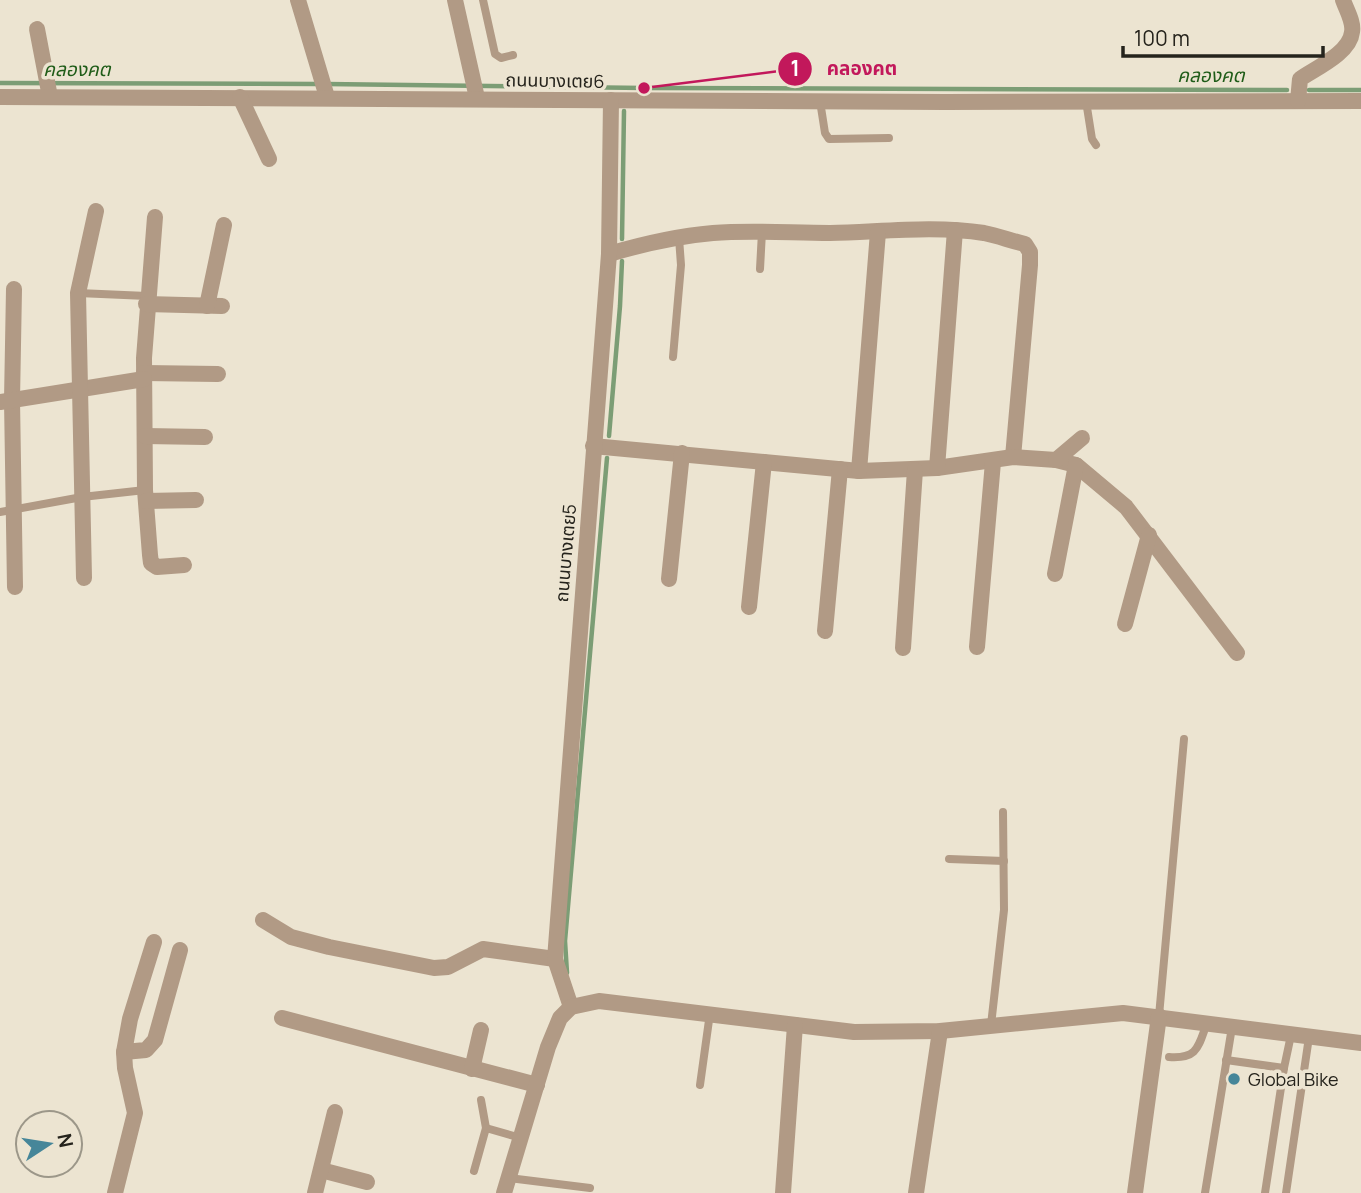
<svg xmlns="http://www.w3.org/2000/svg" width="1361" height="1193" font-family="Manrope,'Noto Sans Thai',sans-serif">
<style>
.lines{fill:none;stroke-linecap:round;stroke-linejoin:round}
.stream{stroke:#7c9d75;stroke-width:4.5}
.service{stroke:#b19a85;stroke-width:8}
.minor{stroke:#b19a85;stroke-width:16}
.poi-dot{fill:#468699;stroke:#ece4d1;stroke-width:2.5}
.labels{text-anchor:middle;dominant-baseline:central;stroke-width:7;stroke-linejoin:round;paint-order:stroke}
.street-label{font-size:18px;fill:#25231c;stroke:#ece4d1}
.poi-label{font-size:18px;fill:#25231c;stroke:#ece4d1;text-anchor:start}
.water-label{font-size:19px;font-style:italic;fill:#1f5c18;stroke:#ece4d1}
.leader{fill:none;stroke:#c2185b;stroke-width:2.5}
.callout-dot{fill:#c2185b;stroke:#ece4d1;stroke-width:2.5}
.mark-label{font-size:21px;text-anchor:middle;font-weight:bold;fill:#fff}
.callout-label{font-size:19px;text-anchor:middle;font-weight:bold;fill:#c2185b;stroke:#ece4d1;stroke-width:7;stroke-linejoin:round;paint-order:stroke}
</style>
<rect width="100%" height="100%" fill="#ece4d1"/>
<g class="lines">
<g class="stream">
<polyline points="0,83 318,84"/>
<polyline points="326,84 644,88 1287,90"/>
<polyline points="1309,90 1361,90"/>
<polyline points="622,239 624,111"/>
<polyline points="609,436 620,306 622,261"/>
<polyline points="567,973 565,941 607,458"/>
</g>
<g class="service">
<polyline points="483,0 495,54 501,58 513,55"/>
<polyline points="820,101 825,133 829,139 889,138"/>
<polyline points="1086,101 1092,139 1096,145"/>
<polyline points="760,269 762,232"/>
<polyline points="78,293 147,296"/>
<polyline points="673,357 681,265 679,238"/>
<polyline points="0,512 82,497 145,490"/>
<polyline points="949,859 1004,861"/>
<polyline points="1159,1016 1184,739"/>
<polyline points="991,1025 1004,910 1003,812"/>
<path d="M1169 1057C1198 1059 1198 1047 1207 1023"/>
<polyline points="1226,1060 1284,1068 1265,1193"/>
<polyline points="1284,1068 1291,1035"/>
<polyline points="700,1085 710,1013"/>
<polyline points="481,1100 486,1128"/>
<polyline points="474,1171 486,1128 521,1138"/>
<polyline points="509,1178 590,1188"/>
<polyline points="1205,1193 1232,1027"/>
<polyline points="1286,1193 1309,1037"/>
</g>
<g class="minor">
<polyline points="298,0 327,97"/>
<polyline points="455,0 477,98"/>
<polyline points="37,29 50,97"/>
<polyline points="0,97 945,102 1361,101"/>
<polyline points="240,97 269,159"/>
<path d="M1298 101 1300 79C1316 68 1350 53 1352 32 1354 22 1346 9 1343 0"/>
<polyline points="155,217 144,358 145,490 150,555 151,563 157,567 184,565"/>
<path d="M609 254C643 244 677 236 713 233 752 230 791 233 830 233 880 232 934 225 984 233 998 236 1012 241 1025 244L1030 252V265L1013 457"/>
<polyline points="14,289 12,400 15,587"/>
<polyline points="146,304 222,306"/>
<polyline points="207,306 224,225"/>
<polyline points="144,373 218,374"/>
<polyline points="0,402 144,379"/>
<polyline points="145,436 205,437"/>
<polyline points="593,446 859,471 937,468 1013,457 1056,460 1076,465 1126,507 1237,653"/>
<polyline points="1056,460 1082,438"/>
<polyline points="937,468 955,230"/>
<polyline points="859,471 878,232"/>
<polyline points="146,501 196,500"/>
<polyline points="1055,574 1076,465"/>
<polyline points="84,578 78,293 96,211"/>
<polyline points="669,579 682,453"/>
<polyline points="749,607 764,462"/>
<polyline points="1125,624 1149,535"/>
<polyline points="825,631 840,469"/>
<polyline points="977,647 993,462"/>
<polyline points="903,648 915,470"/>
<polyline points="263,920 291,937 329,947 434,968 448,967 483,949 555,959"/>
<polyline points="571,1007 555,959 609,254 611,100"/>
<polyline points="282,1018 537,1085"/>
<polyline points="124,1052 146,1050 155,1040 180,950"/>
<polyline points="472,1069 481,1030"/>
<polyline points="321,1170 367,1182"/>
<polyline points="115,1193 135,1113 125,1068 124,1052 130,1019 154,942"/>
<polyline points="315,1193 335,1112"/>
<polyline points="504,1193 548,1047 560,1018 571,1007 599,1001 854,1032 940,1031 1123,1013 1361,1043"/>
<polyline points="783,1193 795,1025"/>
<polyline points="916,1193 940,1031"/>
<polyline points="1135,1193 1159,1016"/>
</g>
</g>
<circle class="poi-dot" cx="1234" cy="1079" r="7"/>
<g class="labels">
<g class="street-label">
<text transform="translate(555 80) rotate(1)">ถนนบางเตย6</text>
<text transform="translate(565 553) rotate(-85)">ถนนบางเตย5</text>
</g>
<g class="poi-label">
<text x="1248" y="1079">Global Bike</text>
</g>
<g class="water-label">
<text x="77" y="69">คลองคต</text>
<text x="1211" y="75">คลองคต</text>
</g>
</g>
<path class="leader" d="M644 88L795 69"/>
<g class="callout-dot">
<circle cx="644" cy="88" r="7"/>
<circle cx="795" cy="69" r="18"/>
</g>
<g class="mark-label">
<text x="795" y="76">1</text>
</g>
<g class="callout-label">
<text x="862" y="75">คลองคต</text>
</g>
<g transform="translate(49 1144) rotate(78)"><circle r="33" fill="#ece4d1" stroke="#9c9789" stroke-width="2"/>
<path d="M0-5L12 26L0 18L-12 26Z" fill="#468699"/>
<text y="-10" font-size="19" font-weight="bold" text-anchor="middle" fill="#25231c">N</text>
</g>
<path d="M1123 46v10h200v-10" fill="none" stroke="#25231c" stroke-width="3.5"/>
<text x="1134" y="46" font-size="21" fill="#25231c" stroke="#ece4d1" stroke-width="5" paint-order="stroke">100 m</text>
</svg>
